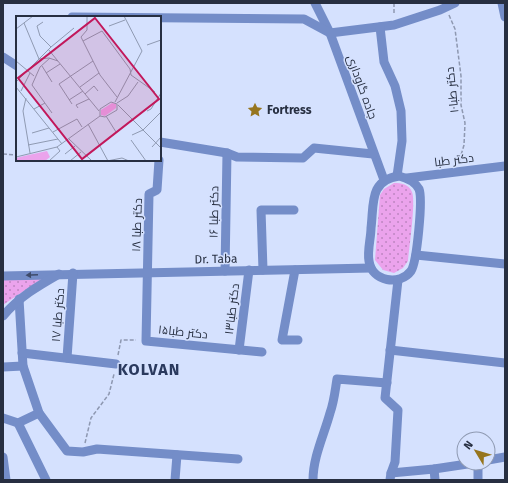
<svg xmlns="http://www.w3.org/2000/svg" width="508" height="483" font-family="'Fira Sans',Cairo,sans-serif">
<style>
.grass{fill:url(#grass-dots)}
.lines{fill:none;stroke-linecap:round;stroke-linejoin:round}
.path{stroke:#8e98b1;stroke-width:1.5;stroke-dasharray:4 2;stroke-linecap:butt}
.minor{stroke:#748dc8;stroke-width:9}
.oneway{fill:#3e4b6a}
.labels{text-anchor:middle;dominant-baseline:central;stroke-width:3;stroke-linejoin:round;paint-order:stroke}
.street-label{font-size:12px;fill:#272f41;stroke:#d5e1fe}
.poi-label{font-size:12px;font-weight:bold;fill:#272f41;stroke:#d5e1fe;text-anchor:start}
.district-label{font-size:16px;font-weight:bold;letter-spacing:1px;fill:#2a395e;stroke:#d5e1fe}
.inset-road{fill:none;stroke:#8f9ab2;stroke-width:1}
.view{fill:#c2185b;fill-opacity:0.15;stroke:#c2185b;stroke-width:2}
.inset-edge{fill:none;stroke:#272f41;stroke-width:2}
</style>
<defs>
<pattern id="grass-dots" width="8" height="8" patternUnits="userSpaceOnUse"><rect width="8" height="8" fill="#eba3ec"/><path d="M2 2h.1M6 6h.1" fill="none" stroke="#be85c1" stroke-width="1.8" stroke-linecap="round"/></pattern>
</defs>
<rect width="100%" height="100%" fill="#d5e1fe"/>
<g class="grass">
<path d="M394 183C401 183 409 184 412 192 416 202 409 248 408 261L403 268 394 273 383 270 375 260 380 195 384 189Z"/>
<polygon points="43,278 3,305 3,280"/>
</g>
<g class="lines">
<g class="path">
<polyline points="394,3 394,15"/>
<polyline points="449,15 455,29 461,76 461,105 465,123 464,145 459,162"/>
<polyline points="3,154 17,155"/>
<polyline points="118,355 121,340 136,340"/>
<polyline points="85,443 91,418 109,394 114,374"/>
</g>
<g class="minor">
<polyline points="315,3 330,33 384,180"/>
<polyline points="502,3 505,17"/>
<polyline points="72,17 304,19 330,33 394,25 440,10 455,3"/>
<polyline points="380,27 384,62 395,86 401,111 402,141 397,176"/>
<polyline points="3,57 17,66"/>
<polyline points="160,142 227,153 237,157 303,158 314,148 373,154"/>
<polyline points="159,160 157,190 149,194 146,341 262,352"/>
<path d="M399 176C407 178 415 182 419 189 423 199 417 262 411 271 400 286 372 282 369 261 367 251 371 238 371 228 374 204 369 180 399 176Z"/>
<polyline points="407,178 505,166"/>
<polyline points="416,255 505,264"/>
<polyline points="263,270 261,210 294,210"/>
<polyline points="295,270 282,340 298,340"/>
<polyline points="225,271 227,153"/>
<polyline points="3,276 371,268"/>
<polyline points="19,299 23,366 39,413 67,451 83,452 97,449 238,459"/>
<path d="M3 316C19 297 38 286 59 274"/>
<polyline points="239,350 249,270"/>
<polyline points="390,350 505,363"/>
<polyline points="22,353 116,364"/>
<polyline points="67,358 73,273"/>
<polyline points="3,367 23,366"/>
<polyline points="3,418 18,423 39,413"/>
<polyline points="18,423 46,480"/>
<polyline points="3,457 6,480"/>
<polyline points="488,460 505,457"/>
<polyline points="478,463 478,480"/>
<polyline points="434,469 435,480"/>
<polyline points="391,473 434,469 474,463"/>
<polyline points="175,480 177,455"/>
<path d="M313 480C313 457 324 435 330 413 334 402 335 391 337 379L387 383"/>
<polyline points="390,480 391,473 395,462 398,410 385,398 398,280"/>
</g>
</g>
<defs><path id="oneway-solid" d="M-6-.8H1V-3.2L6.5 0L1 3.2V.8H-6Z"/></defs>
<use class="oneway" href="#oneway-solid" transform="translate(32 275) rotate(178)"/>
<defs>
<g id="sight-bare" transform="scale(1.2)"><path d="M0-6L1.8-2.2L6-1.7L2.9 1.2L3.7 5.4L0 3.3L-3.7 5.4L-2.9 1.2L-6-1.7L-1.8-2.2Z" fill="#96751e" stroke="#d5e1fe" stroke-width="2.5" paint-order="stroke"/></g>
</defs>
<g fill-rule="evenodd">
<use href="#sight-bare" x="255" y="110"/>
</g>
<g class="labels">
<g class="street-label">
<text transform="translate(362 87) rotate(70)">جاده گاوداری</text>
<text transform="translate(452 90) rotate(-96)">دکتر طبا۱۰</text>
<text transform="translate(454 160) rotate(-7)">دکتر طبا</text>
<text transform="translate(214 212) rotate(-89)">دکتر طبا ۱۶</text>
<text transform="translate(137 225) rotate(-88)">دکتر طبا ۱۸</text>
<text transform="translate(216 259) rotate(-1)">Dr. Taba</text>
<text transform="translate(232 309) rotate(-83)">دکتر طبا۱۳</text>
<text transform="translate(58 315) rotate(-85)">دکتر طبا ۱۷</text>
<text transform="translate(183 332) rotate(6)">دکتر طبا۱۵</text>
</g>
<g class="poi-label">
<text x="267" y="110">Fortress</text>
</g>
<g class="district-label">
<text x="149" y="369">KOLVAN</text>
</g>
</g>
<g transform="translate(16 16)">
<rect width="145" height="145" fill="#d5e1fe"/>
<path d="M96 87 100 88V92L89 100 85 99V94Z" fill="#eba3ec"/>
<path d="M31 135 34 141 29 145H0V142L8 140Z" fill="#eba3ec"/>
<path class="inset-road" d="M71 0V14L65 21 84 59 101 81M27 6 21 10 24 20 35 31M8 7 23 43 33 42 42 45M93 10 109 4M0 13 17 0M67 25 86 15 114 53 115 59 139 76M131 29 145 24M32 33 83 95M34 42 24 51 16 69 36 97M0 45 18 60M26 50 36 66M30 57 44 48M0 66 35 31 58 12M0 71 46 128M64 71 83 57M5 75 14 57M69 78 78 70 82 75M10 82 7 95 14 137M53 84 67 75M95 86 101 88V94L89 101 84 100V93ZM99 86 126 35 108 0M101 87 112 80 122 66M56 88 43 68 77 45M102 89 145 132M62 92 60 89 73 83M18 93 29 87M131 95 135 93 145 77M90 100 100 116M72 108 92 145M37 116 61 103 66 111M16 117 33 112M116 119 127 114 145 96M53 123 76 145M115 124 130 145M12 129 42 123M136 131 145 121M49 138 59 130M0 141 41 131 84 100M33 145 44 135 41 131M54 145 65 136M91 145 106 142 113 145"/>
<path class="view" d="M79 2 143 83 66 143 2 62Z"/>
<rect width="145" height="145" class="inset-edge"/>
</g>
<rect width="508" height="483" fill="none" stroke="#272f41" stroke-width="8"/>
<g transform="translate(476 451) rotate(308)"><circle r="19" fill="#d5e1fe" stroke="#8f9ab2"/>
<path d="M0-3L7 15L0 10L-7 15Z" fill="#96751e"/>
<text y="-6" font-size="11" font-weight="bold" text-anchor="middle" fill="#272f41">N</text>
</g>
</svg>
